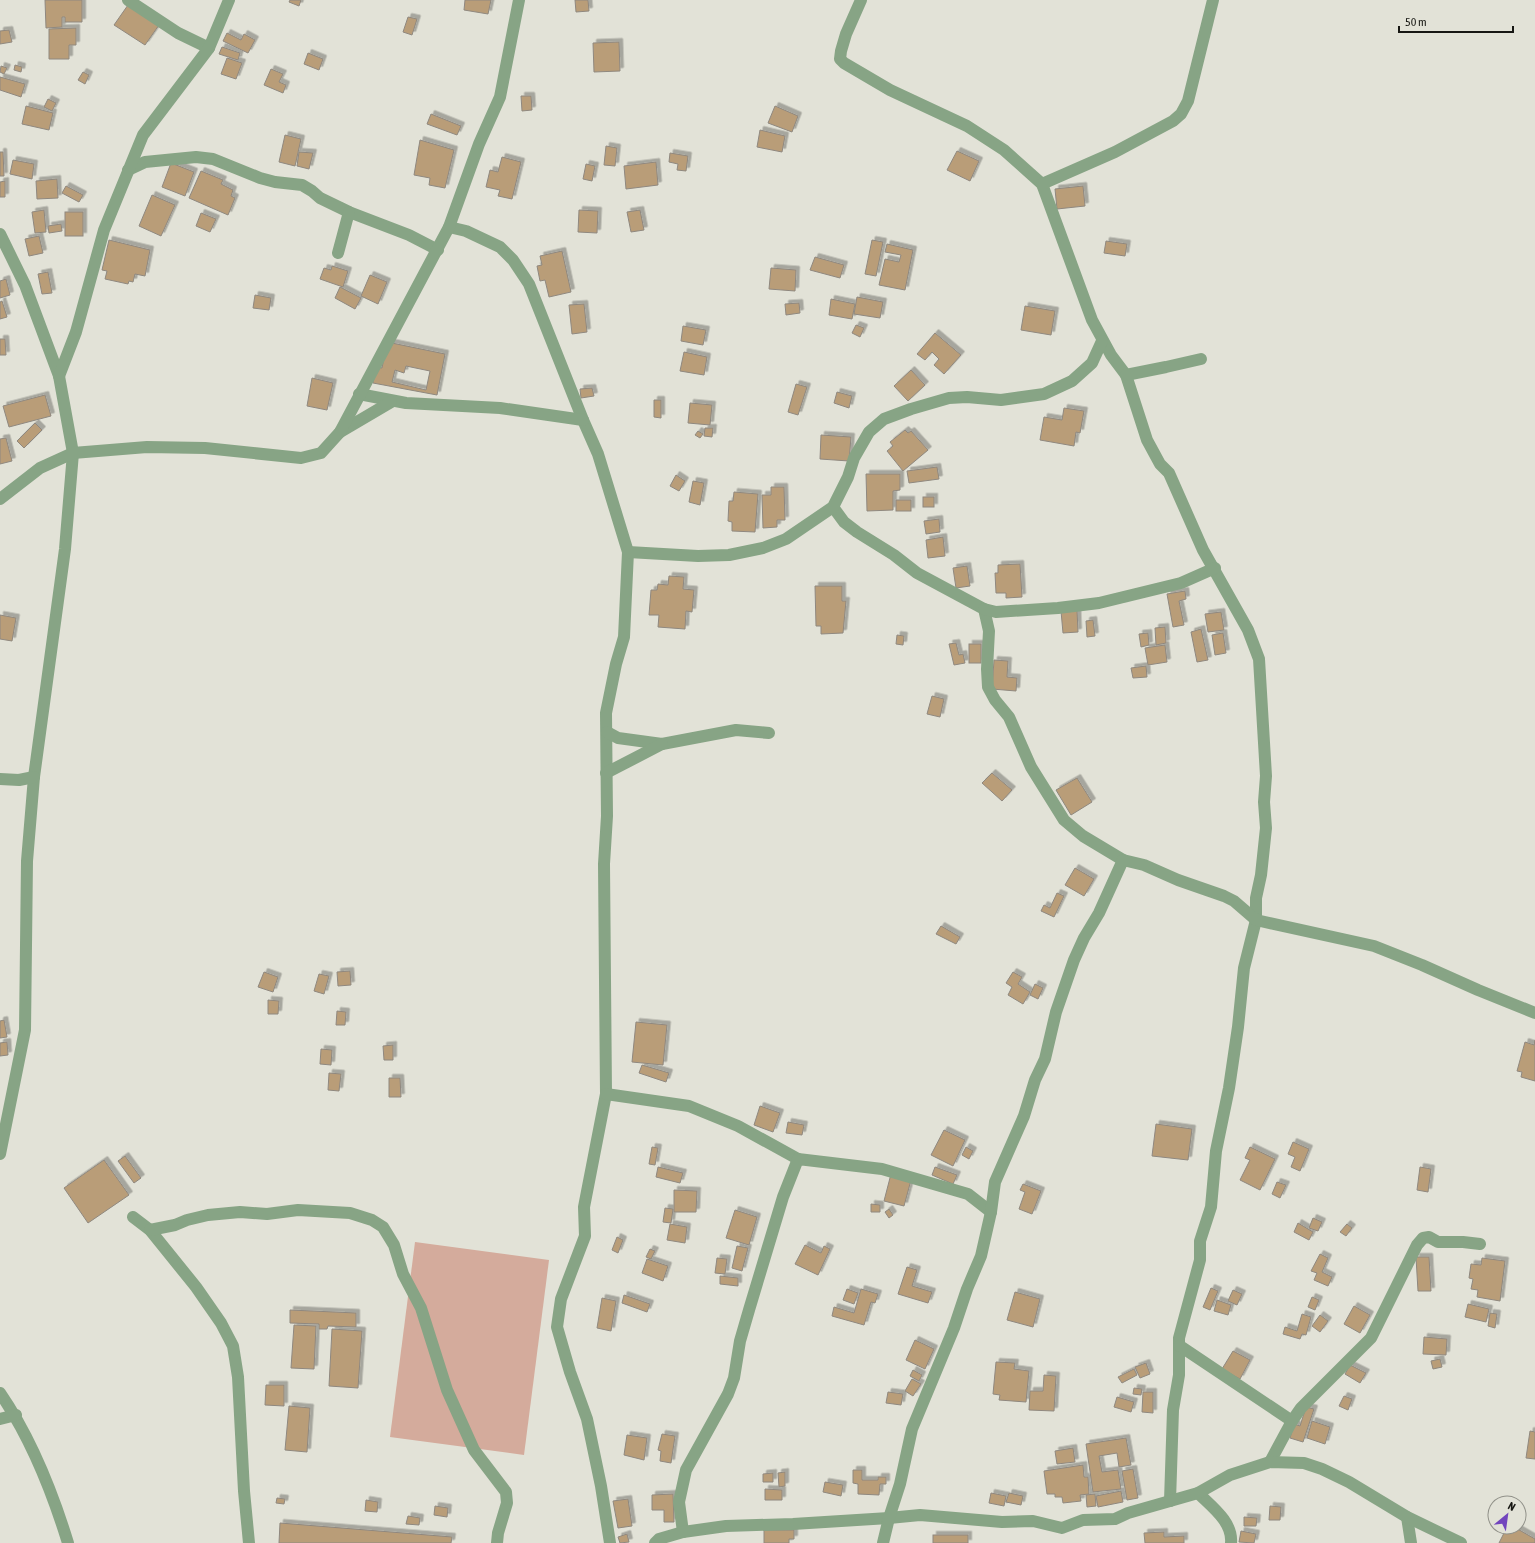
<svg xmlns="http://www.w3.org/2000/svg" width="1535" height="1543" font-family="'Asap Condensed',sans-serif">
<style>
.grass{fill:#d4ab9c}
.building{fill:#b99d78;stroke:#8f887f;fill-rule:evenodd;filter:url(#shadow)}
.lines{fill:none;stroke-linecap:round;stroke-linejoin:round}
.minor{stroke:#87a485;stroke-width:12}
</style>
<defs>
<filter id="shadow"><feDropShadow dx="3.5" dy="-3.5" stdDeviation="0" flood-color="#0004"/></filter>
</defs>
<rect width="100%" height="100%" fill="#e2e2d7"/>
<polygon class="grass" points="415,1242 549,1260 524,1455 390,1437"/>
<g class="building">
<polygon points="45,0 82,0 82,22 65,22 65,17 62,17 62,27 46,28"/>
<polygon points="290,0 301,0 299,6 289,2"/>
<polygon points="465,0 491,0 488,14 464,10"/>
<polygon points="575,0 588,0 589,11 576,12"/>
<polygon points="128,5 159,25 145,45 114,25"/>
<polygon points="408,17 417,19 412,35 403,32"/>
<polygon points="76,28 76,45 69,45 69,59 49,59 49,29"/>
<polygon points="9,30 12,42 0,44 0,31"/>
<polygon points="227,33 241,40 244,34 255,40 248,53 223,41"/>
<polygon points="619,42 620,71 594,72 593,43"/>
<polygon points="222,47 240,53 238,60 219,54"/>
<polygon points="308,53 323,59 319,70 304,64"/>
<polygon points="227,58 242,63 236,79 221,74"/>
<polygon points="15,65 22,67 21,72 14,70"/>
<polygon points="1,66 7,68 4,74 0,72"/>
<polygon points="271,69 283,74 279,82 286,85 283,93 264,85"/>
<polygon points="83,72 89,75 85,84 78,80"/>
<polygon points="0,77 25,84 21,97 0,90"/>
<polygon points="521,96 531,96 532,110 522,111"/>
<polygon points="48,99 56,103 52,111 44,107"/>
<polygon points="26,106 53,113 49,130 22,124"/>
<polygon points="775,106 798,116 792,132 768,123"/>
<polygon points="431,114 461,126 457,135 427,124"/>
<polygon points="760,130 785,136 782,152 757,147"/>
<polygon points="285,135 301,139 295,166 279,162"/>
<polygon points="420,140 454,150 445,188 429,185 430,178 414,175"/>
<polygon points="606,146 617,148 615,166 604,165"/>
<polygon points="957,151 979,161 970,181 947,170"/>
<polygon points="0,152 3,152 4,176 0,176"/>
<polygon points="299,152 313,153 309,169 297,166"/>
<polygon points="670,153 688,156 686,171 677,170 678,164 669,162"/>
<polygon points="502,157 521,162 512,199 498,196 500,190 486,187 490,170 498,172"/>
<polygon points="13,160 34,164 32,179 10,174"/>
<polygon points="656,162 658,185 626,189 624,166"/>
<polygon points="171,163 194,172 185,196 162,187"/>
<polygon points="586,164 595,166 592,181 583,179"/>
<polygon points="201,171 223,180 221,184 233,190 231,196 235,198 228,215 189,198"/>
<polygon points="57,179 58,198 37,199 36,181"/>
<polygon points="5,181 5,197 0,197 0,182"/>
<polygon points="66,186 83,195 79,202 62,193"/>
<polygon points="1083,186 1085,206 1057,209 1055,189"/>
<polygon points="152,195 175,205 161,236 139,226"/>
<polygon points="44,210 46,232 35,233 32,212"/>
<polygon points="579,210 598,211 597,233 578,232"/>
<polygon points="640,210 644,230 631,232 627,212"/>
<rect x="65" y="212" width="18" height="24"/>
<polygon points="201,213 216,219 210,232 196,226"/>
<polygon points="61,224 62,231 49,233 48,226"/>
<polygon points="39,236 43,253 29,256 25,239"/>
<polygon points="109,240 150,250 145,276 135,274 133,282 129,281 128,284 105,279 107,271 102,270"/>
<polygon points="872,240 883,242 876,276 865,274"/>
<polygon points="1106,241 1127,244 1125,256 1104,253"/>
<polygon points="887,244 913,250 905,290 879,285 885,259 899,262 901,255 885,252"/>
<polygon points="562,251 571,292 549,297 545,280 540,281 537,266 542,265 540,256"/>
<polygon points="815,257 844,265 840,278 810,270"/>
<polygon points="332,266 348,271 343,287 320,279 324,268 331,270"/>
<polygon points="771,268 796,270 795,291 769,289"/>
<polygon points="48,272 52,293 42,294 38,274"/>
<polygon points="370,275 387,282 378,304 361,296"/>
<polygon points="6,279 10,295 0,298 0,281"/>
<polygon points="340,287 361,298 355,309 335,298"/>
<polygon points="255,295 271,298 269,310 253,308"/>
<polygon points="857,297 883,302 880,318 854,314"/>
<polygon points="831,299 855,304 852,319 829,315"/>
<polygon points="2,301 7,317 0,319 0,302"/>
<polygon points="799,303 800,313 786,315 785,304"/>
<polygon points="584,304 587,332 572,334 569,305"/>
<polygon points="1025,306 1055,311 1051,335 1021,330"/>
<polygon points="856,325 864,328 860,337 852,333"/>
<polygon points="683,326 706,330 703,345 681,341"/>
<polygon points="935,333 961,355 944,374 934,365 939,359 932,352 925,360 917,354"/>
<polygon points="0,339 5,339 6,355 0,355"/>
<path d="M387 342 445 354 437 395 373 383 376 367 382 368ZM406 366 430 371 426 390 392 382 395 370 404 373Z"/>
<polygon points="684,352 707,357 704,375 680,371"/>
<polygon points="911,370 925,385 908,401 894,386"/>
<polygon points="312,378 333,383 327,410 307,406"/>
<polygon points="796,384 807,387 798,415 788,412"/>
<polygon points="592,388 594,396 581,398 580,389"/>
<polygon points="837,392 852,396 849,408 834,403"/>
<polygon points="45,395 51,416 9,427 3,406"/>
<polygon points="654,400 661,400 661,418 654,417"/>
<polygon points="690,403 712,405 710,425 688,423"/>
<polygon points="1064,408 1084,411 1080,433 1076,432 1074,446 1040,440 1044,417 1062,420"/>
<polygon points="35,423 42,430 24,448 17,441"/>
<polygon points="705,428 713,428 712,437 704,436"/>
<polygon points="905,430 908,433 911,431 928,450 903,471 887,451 893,446 890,442"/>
<polygon points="698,431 703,434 700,438 695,435"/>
<polygon points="821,435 851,437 849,461 820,459"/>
<polygon points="6,438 12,461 0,464 0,439"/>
<polygon points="937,467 939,479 909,483 907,471"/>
<polygon points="866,474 900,474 900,490 893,491 893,510 867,511"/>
<polygon points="676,475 685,481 679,491 670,486"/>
<polygon points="693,481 704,483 700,505 689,502"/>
<polygon points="771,487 784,487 785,520 777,520 777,527 763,528 762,495 771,495"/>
<polygon points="734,492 758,494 755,532 732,531 732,522 728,521 729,501 733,501"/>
<rect x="923" y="497" width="11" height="10"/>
<rect x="896" y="500" width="15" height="11"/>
<polygon points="939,519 940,532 926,534 924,521"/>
<polygon points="943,537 945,556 928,558 926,540"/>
<polygon points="1020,564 1022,597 1006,598 1006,593 996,593 995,573 998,573 998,565"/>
<polygon points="967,566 970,586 956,588 953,568"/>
<polygon points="669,576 684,577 683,589 694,590 692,612 686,611 685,629 658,627 659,615 649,615 651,590 657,590 658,584 668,585"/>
<polygon points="815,586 842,586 842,601 846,601 843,633 821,634 821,626 816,626"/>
<polygon points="1185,591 1186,599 1179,601 1184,625 1173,627 1167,594"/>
<polygon points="1077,610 1078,632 1063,633 1061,611"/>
<polygon points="1221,612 1224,630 1208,632 1205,614"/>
<polygon points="0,615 16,618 12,641 0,639"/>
<polygon points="1093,620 1095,636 1087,637 1086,621"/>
<polygon points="1165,627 1166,643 1156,645 1155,628"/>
<polygon points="1201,629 1208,660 1197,662 1191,632"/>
<polygon points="1148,633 1149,645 1141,647 1139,634"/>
<polygon points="1223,633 1226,653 1215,655 1212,635"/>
<polygon points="897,635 904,636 903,645 896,644"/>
<polygon points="956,643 959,655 963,654 965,663 954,665 949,644"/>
<rect x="969" y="644" width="12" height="19"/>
<polygon points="1165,645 1167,662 1148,665 1145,648"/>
<polygon points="994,660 1008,661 1007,677 1017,678 1016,691 992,689"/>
<polygon points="1146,666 1147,677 1133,678 1131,668"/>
<polygon points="932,696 944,699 940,717 927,714"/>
<polygon points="992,773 1012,790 1002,801 982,783"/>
<polygon points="1077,778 1092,802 1071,815 1056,790"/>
<polygon points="1075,868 1094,879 1084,896 1065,885"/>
<polygon points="1057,893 1064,896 1054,917 1041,911 1044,905 1050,908"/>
<polygon points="941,926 960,937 956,944 936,934"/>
<polygon points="350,971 351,985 338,986 337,972"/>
<polygon points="264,972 278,977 273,992 258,987"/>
<polygon points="1013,972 1022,977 1018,984 1030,992 1023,1004 1008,995 1012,987 1006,983"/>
<polygon points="319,974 329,976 324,994 314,991"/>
<polygon points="1035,984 1043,988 1038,999 1030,995"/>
<polygon points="268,1000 279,1001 278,1014 268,1014"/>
<polygon points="337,1011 346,1012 345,1025 336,1025"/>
<polygon points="4,1020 7,1037 0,1038 0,1021"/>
<polygon points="636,1022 667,1025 663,1065 632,1062"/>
<polygon points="1535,1040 1535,1081 1521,1077 1522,1072 1517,1071 1525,1042 1534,1045"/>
<polygon points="7,1042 8,1055 0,1056 0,1043"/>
<polygon points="393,1045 393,1060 384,1060 383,1046"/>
<polygon points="321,1049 332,1050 331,1065 320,1064"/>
<polygon points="642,1065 669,1073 666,1082 639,1073"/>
<polygon points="329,1073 341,1074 339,1091 328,1090"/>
<polygon points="389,1078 400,1078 401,1097 389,1097"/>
<polygon points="760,1106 780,1113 773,1132 754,1125"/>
<polygon points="788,1122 804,1125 802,1135 786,1133"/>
<polygon points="1156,1124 1192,1129 1188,1160 1152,1156"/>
<polygon points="944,1130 965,1140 953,1166 931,1155"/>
<polygon points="1293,1142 1309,1149 1300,1171 1291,1167 1295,1157 1288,1154"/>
<polygon points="652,1147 658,1148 655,1165 649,1164"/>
<polygon points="966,1147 973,1151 969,1159 962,1155"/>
<polygon points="1250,1147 1275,1159 1260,1190 1240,1180 1250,1160 1245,1158"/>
<polygon points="125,1156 141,1178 134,1183 118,1161"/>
<polygon points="104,1160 129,1195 88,1223 64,1188"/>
<polygon points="658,1167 683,1173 680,1183 656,1177"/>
<polygon points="935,1167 957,1175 953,1184 932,1175"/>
<polygon points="1420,1167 1431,1169 1428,1192 1417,1190"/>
<polygon points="891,1174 911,1180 904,1206 884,1201"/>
<polygon points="1277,1182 1286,1185 1280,1198 1272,1194"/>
<polygon points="1023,1184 1041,1191 1032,1214 1019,1209 1025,1192 1020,1190"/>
<polygon points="674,1190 697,1191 696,1212 674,1212"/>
<polygon points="871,1204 880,1205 880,1212 871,1212"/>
<polygon points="665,1208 673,1209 671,1223 663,1222"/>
<polygon points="889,1209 893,1215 889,1218 885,1212"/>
<polygon points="735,1210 757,1217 749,1245 726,1238"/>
<polygon points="1313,1218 1322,1222 1318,1231 1309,1228"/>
<polygon points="1298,1223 1313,1232 1309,1240 1294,1232"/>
<polygon points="670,1224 687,1227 685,1243 667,1240"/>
<polygon points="1347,1224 1352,1228 1346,1236 1340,1232"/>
<polygon points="617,1237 623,1240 618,1253 612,1250"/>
<polygon points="805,1245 821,1253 824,1246 830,1249 818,1275 795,1264"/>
<polygon points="737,1246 748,1248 742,1271 732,1268"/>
<polygon points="650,1249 655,1251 651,1259 646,1257"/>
<polygon points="1320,1254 1328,1258 1322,1272 1332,1277 1328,1286 1314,1280 1317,1273 1311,1271"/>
<polygon points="1416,1257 1429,1257 1431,1291 1418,1291"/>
<polygon points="717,1258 727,1259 725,1274 715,1273"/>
<polygon points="1482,1258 1505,1261 1500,1301 1477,1297 1478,1290 1471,1289 1473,1279 1469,1278 1471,1264 1481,1265"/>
<polygon points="647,1259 668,1266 663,1281 642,1273"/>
<polygon points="907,1267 917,1270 912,1286 932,1292 928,1303 898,1294"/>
<polygon points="720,1276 738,1278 738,1286 720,1284"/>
<polygon points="1211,1288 1218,1291 1210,1310 1203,1307"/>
<polygon points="847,1289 858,1293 854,1304 843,1300"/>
<polygon points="861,1289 878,1294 875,1303 871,1302 864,1325 832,1316 834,1307 854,1313"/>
<polygon points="1233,1290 1242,1294 1237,1305 1228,1301"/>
<polygon points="1015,1292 1040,1299 1033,1327 1007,1320"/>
<polygon points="624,1295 650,1304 647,1312 622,1303"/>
<polygon points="1312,1297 1319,1300 1315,1310 1308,1307"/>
<polygon points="602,1298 616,1301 611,1331 597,1328"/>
<polygon points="1217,1300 1231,1305 1228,1315 1214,1311"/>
<polygon points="1468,1304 1489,1309 1486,1322 1465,1317"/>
<polygon points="1354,1306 1370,1315 1360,1333 1344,1324"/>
<polygon points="290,1310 356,1313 356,1327 328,1326 327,1329 319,1329 319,1324 290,1323"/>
<polygon points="1490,1313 1497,1314 1495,1328 1488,1326"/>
<polygon points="1302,1314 1311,1317 1306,1335 1302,1334 1300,1339 1283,1334 1285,1327 1297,1331"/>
<polygon points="1320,1315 1328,1321 1320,1332 1312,1326"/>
<polygon points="294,1325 316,1326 314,1369 291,1368"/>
<polygon points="332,1329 362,1331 358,1388 329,1386"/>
<polygon points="1424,1337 1447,1339 1446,1355 1423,1354"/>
<polygon points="915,1340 934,1349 925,1369 906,1360"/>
<polygon points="1233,1351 1250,1360 1240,1379 1222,1369"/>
<polygon points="1440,1359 1442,1367 1433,1369 1431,1361"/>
<polygon points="996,1362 1015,1363 1014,1369 1029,1371 1026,1402 999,1400 1000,1395 993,1394"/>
<polygon points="1146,1363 1150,1374 1140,1378 1135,1367"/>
<polygon points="1350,1365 1366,1373 1360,1383 1345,1374"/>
<polygon points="1134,1369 1137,1375 1122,1383 1118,1377"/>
<polygon points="913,1370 922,1375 919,1381 910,1376"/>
<polygon points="1044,1375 1056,1376 1054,1411 1029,1410 1030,1391 1043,1391"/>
<polygon points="912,1379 921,1384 913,1396 905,1391"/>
<polygon points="266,1385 284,1385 284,1406 265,1405"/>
<polygon points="1134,1388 1142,1389 1141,1395 1133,1394"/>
<polygon points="888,1392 903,1394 901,1405 886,1403"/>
<polygon points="1143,1392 1153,1392 1153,1413 1142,1412"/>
<polygon points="1344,1396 1352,1399 1348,1410 1339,1406"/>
<polygon points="1117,1397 1134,1402 1131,1412 1114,1407"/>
<polygon points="289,1406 310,1408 307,1452 285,1450"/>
<polygon points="1306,1407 1314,1409 1303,1442 1290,1438 1294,1424 1300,1426"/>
<polygon points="1312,1421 1330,1427 1325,1444 1307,1438"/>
<polygon points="1530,1431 1535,1432 1535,1459 1526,1458"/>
<polygon points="662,1434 675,1436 671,1463 660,1461 661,1451 658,1450"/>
<polygon points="627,1435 647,1438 644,1460 624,1455"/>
<polygon points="1126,1438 1131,1465 1119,1467 1117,1453 1099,1456 1102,1472 1118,1470 1121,1489 1093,1492 1086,1444"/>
<polygon points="1073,1448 1075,1462 1057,1464 1055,1451"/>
<polygon points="1083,1465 1084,1477 1088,1477 1089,1494 1080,1495 1081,1501 1063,1503 1062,1497 1055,1497 1055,1494 1047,1494 1044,1471"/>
<polygon points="1133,1469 1138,1498 1127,1500 1122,1471"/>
<polygon points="853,1470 862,1470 862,1480 878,1480 878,1477 886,1477 886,1484 880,1484 879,1495 858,1494 858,1484 853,1483"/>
<polygon points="785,1472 785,1486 779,1487 778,1473"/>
<polygon points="773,1473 773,1482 763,1482 763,1474"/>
<polygon points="825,1482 843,1485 841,1496 823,1492"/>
<polygon points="765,1489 782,1490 782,1500 765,1500"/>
<polygon points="1121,1491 1123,1502 1098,1507 1096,1496"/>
<polygon points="991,1493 1006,1496 1004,1506 989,1503"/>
<polygon points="1009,1493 1023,1496 1021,1505 1006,1502"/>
<polygon points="673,1494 674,1522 664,1522 664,1510 652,1510 652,1495"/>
<polygon points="1095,1494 1096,1506 1087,1507 1086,1495"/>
<polygon points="277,1498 285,1499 284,1504 276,1503"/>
<polygon points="628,1499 632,1526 618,1528 613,1501"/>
<polygon points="366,1500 378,1502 377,1512 365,1511"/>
<polygon points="435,1506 448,1508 447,1517 434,1515"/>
<polygon points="1270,1506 1281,1507 1280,1520 1269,1520"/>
<polygon points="408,1516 420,1518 419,1525 406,1524"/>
<polygon points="1244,1517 1257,1518 1256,1526 1244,1526"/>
<polygon points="280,1523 452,1537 451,1543 279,1543"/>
<polygon points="1507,1527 1514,1527 1535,1539 1535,1543 1499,1543"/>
<polygon points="764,1530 794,1530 794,1539 789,1539 789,1543 764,1543"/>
<polygon points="1241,1531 1256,1534 1254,1543 1239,1542"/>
<polygon points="1164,1532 1164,1537 1184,1536 1184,1543 1145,1543 1144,1533"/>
<polygon points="627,1534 629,1542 620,1543 618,1537"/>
<rect x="933" y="1535" width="35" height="8"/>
</g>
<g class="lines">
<g class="minor">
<polyline points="128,0 178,33 209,48"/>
<polyline points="861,0 846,34 841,51 840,59 844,63 890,90 967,126 1004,150 1042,184 1092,320 1111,355 1126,375 1147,440 1160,464 1169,473 1203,550 1248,630 1259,659 1266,776 1264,802 1266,828 1261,875 1256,898 1256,920 1244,968 1238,1027 1229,1088 1216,1151 1211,1207 1200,1241 1200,1260 1179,1338 1179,1375 1173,1410 1170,1501"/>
<polyline points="128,170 145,162 196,157 213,159 260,178 275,182 302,185 312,191 320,198 349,212 409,235 438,250"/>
<polyline points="1042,184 1115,152 1173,121 1181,114 1188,101 1213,0"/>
<polyline points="449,227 466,231 500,247 513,260 529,284 583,420 598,454 628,552 624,637 616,664 606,713 607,816 604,864 606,1094 584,1207 585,1236 561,1299 557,1327 570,1372 587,1419 601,1486 610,1543"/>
<polyline points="0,234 25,285 59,376 73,453 65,549 34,777 27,861 25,1030 0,1154"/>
<polyline points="338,253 349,212"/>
<polyline points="1126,375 1166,367 1201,359"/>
<polyline points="59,376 76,332 104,230 143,135 209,48 229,0"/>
<polyline points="359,394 406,403 500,408 583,420"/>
<polyline points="340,432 391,402"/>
<polyline points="0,499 40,468 73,453 147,447 205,448 301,458 321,453 340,432 449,227 479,144 500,97 519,0"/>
<polyline points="833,507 844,522 857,532 894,555 917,573 984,609 989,631 987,669 988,687 995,700 1009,717 1031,767 1064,820 1083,836 1123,860"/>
<polyline points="628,552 698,556 729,555 763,548 786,539 833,507 848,477 854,458 869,432 884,419 911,409 949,398 967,397 1001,400 1044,394 1072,381 1092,363 1102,341"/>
<polyline points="984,609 996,612 1058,608 1099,603 1181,583 1215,568"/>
<polyline points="607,732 618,738 662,744 736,730 769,733"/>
<polyline points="606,773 662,744"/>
<polyline points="0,779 19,780 34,777"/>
<polyline points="606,1094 689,1106 738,1126 798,1159"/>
<polyline points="133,1217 150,1230 196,1287 221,1323 233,1346 238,1377 244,1491 249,1543"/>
<polyline points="150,1230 175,1225 187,1220 208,1215 240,1212 267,1214 298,1210 350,1213 372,1220 383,1227 394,1245 403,1274 421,1308 447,1390 474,1450 506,1492 507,1503 498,1533 497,1543"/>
<polyline points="1180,1346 1292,1421"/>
<path d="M0 1393C31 1438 52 1491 68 1543"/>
<polyline points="0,1419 16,1415"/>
<polyline points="1270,1462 1292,1421 1301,1408 1371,1338 1417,1245 1423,1238 1429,1237 1438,1242 1463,1242 1480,1244"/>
<path d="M1198 1493C1212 1507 1233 1522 1231 1543"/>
<polyline points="1407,1517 1411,1543"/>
<polyline points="683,1532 679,1502 686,1470 728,1394 734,1378 740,1341 749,1310 783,1197 798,1159 882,1169 968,1194 991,1212"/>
<polyline points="655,1543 659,1539 683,1532 726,1526 793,1524 889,1518 920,1515 1002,1522 1033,1521 1062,1528 1083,1520 1115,1519 1128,1513 1198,1493 1230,1475 1270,1462 1304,1463 1322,1469 1349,1482 1407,1517 1461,1543"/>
<polyline points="883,1543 889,1518 900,1484 912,1429 954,1328 967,1289 981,1256 991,1212 995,1182 1024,1116 1035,1080 1045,1059 1056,1012 1074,960 1084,938 1099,913 1123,860 1144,865 1178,880 1224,896 1234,901 1256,920 1374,946 1422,965 1478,990 1535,1013"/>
</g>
</g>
<g transform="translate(1507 1515) rotate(29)"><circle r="19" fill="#e2e2d7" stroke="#919189"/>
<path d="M0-3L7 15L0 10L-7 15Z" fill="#7245bd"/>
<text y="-6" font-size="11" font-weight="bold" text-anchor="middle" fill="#171713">N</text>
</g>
<path d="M1399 26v6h114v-6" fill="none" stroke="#171713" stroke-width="2"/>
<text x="1405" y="26" font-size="12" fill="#171713" stroke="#e2e2d7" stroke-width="3" paint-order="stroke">50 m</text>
</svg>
